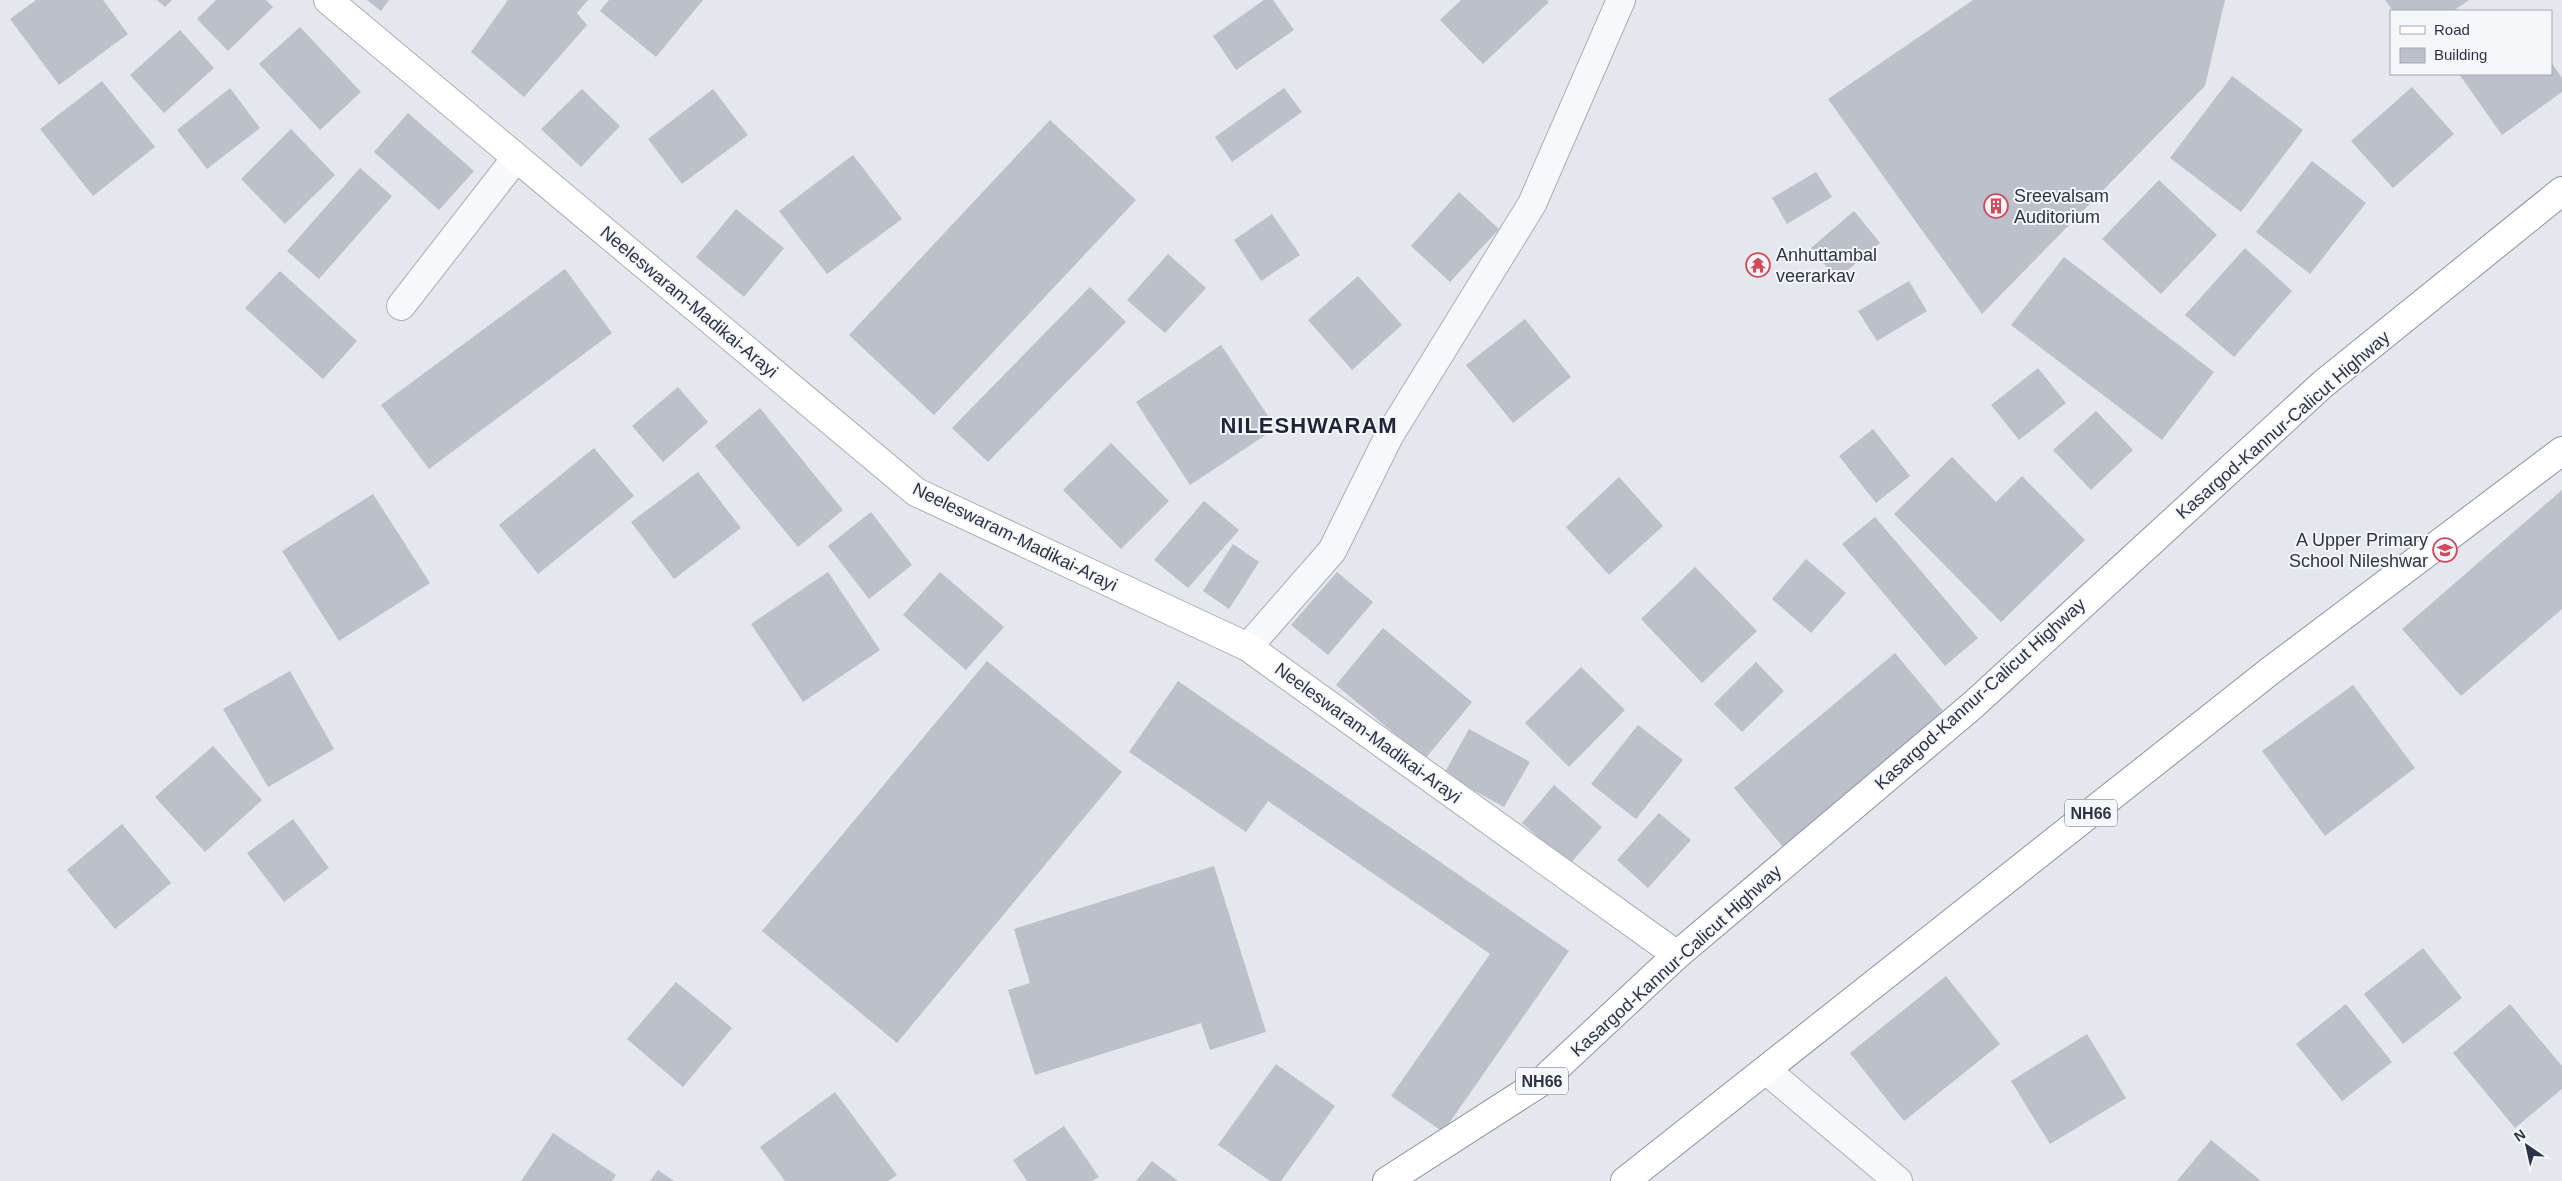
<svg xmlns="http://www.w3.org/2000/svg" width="2562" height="1181" font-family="Helvetica,sans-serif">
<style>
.building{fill:#bbc0ca}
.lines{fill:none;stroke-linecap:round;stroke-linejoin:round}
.street-casing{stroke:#a9aeb7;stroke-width:30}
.secondary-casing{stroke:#a9aeb7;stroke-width:30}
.highway-casing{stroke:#8b94a3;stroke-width:30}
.street{stroke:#f7f8fa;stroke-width:28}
.secondary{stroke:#fff;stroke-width:28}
.highway{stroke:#fff;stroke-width:28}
.labels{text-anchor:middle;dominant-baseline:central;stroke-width:4;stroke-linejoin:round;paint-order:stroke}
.shield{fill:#f4f6f9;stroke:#676e7b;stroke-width:1}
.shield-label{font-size:16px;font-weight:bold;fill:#2b3445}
.poi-label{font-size:18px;fill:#2b3445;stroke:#f4f6f9;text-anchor:start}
.street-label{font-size:18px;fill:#2b3445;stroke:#f4f6f9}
.district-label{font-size:22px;font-weight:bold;letter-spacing:1px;fill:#1d2536;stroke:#f4f6f9}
</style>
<rect width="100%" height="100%" fill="#e4e7ec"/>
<g class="building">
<polygon points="36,0 103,0 128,34 59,85 10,19"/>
<polygon points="157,0 172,0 165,7"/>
<polygon points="216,0 266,0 273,7 228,51 197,19"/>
<polygon points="367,0 389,0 381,11"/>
<polygon points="508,0 588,0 577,13 587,25 524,97 471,52"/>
<polygon points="609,0 703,0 656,57 600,11"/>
<polygon points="1264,0 1273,0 1294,30 1236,70 1213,36"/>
<polygon points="1461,0 1547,0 1549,2 1483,64 1440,20"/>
<polygon points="1973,0 2225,0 2205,86 1982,314 1828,99"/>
<polygon points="2385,0 2469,0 2453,11 2393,11"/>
<polygon points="300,27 361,92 320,130 259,64"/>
<polygon points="180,30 214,68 164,113 130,75"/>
<polygon points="2551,62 2562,78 2562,92 2502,135 2459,74 2551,74"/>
<polygon points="2232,76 2303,130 2241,212 2170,158"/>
<polygon points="102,81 155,147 93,196 40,129"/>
<polygon points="2412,87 2454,134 2393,188 2351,141"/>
<polygon points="230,88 260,128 207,169 177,130"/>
<polygon points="1284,88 1302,112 1232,162 1215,137"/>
<polygon points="582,89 620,126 581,167 541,129"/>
<polygon points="713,89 748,135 682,184 648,139"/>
<polygon points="408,113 474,171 439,210 374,152"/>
<polygon points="1050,120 1136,200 934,415 849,335"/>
<polygon points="291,129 335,175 285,224 241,179"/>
<polygon points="853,155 902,219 827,274 779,211"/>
<polygon points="2312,161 2366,203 2310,274 2256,232"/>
<polygon points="360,168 392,196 319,279 287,251"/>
<polygon points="1816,172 1832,197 1787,224 1772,198"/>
<polygon points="2159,180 2217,235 2161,294 2102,239"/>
<polygon points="1459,192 1499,229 1450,282 1411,246"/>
<polygon points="736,209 784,248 744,297 696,257"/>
<polygon points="1854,211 1880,243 1837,279 1811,248"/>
<polygon points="1272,214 1300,255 1261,281 1234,240"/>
<polygon points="2245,248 2292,291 2234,357 2185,315"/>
<polygon points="1168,254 1206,288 1165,333 1127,300"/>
<polygon points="2064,257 2214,372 2162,440 2011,325"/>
<polygon points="565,269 612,333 429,469 381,405"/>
<polygon points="280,271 357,341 323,379 245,308"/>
<polygon points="1358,276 1402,325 1352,370 1308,320"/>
<polygon points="1909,281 1927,311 1877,341 1858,311"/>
<polygon points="1090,287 1126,322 988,462 952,428"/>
<polygon points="1525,319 1571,377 1513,423 1466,365"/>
<polygon points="1221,345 1276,428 1190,485 1136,402"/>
<polygon points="2038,368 2066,403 2019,440 1991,405"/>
<polygon points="678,387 708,422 663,462 632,426"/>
<polygon points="760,408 843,510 798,547 715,446"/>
<polygon points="2096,411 2133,450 2091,490 2053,450"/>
<polygon points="1873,429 1910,476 1876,503 1839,456"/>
<polygon points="1111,443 1169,501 1121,549 1063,490"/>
<polygon points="594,448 634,496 538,574 499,525"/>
<polygon points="1952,457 1996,502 2022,476 2085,540 2001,622 1894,514"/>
<polygon points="698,472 741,528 674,579 631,522"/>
<polygon points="1619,477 1663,526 1609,575 1566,527"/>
<polygon points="2562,490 2562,609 2461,696 2402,629"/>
<polygon points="373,494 430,583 339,641 282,551"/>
<polygon points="1204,501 1239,530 1188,588 1154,560"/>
<polygon points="871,512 912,565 869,599 828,546"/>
<polygon points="1875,517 1978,638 1945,666 1842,544"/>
<polygon points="1233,544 1259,562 1229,609 1203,591"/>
<polygon points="1806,559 1846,593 1811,633 1772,599"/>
<polygon points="1695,567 1757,631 1702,683 1641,619"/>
<polygon points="828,572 880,650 803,702 751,624"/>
<polygon points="940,572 1004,627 966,670 903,615"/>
<polygon points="1337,572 1373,602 1328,655 1291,625"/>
<polygon points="1383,628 1472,702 1425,759 1336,685"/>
<polygon points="1895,653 1945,713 1783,847 1734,788"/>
<polygon points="987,661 1122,772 897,1043 762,931"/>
<polygon points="1756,662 1784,691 1742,732 1714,704"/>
<polygon points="1581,667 1625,710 1569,767 1525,723"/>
<polygon points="290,671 334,749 268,787 223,709"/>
<polygon points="1178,681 1569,951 1443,1132 1391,1096 1490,954 1268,801 1246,832 1129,752"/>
<polygon points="2353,685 2415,768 2325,836 2262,751"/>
<polygon points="1638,725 1683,760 1636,819 1591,784"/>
<polygon points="1469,729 1530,762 1504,807 1444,774"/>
<polygon points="213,746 262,800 205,852 155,797"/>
<polygon points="1554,785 1602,827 1570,864 1522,823"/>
<polygon points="1659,813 1691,840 1648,888 1617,860"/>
<polygon points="293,819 329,868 284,902 247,853"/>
<polygon points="122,824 171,883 115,929 67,870"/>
<polygon points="1214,866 1266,1032 1210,1050 1201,1023 1035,1075 1008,990 1030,983 1014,929"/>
<polygon points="2423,948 2462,998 2403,1044 2364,994"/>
<polygon points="1946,976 2000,1044 1904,1121 1850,1053"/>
<polygon points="676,982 732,1028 683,1087 627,1039"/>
<polygon points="2346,1004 2392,1062 2342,1101 2296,1044"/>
<polygon points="2510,1004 2562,1066 2562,1089 2515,1128 2453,1053"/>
<polygon points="2087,1034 2126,1098 2050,1144 2011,1081"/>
<polygon points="1276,1064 1335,1106 1281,1181 1270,1181 1218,1145"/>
<polygon points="835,1092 897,1175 888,1181 785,1181 760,1147"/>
<polygon points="1064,1126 1099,1177 1092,1181 1027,1181 1013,1160"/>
<polygon points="553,1133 616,1175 612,1181 521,1181"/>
<polygon points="2211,1140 2261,1181 2177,1181"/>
<polygon points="1152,1161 1178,1181 1136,1181"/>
<polygon points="658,1170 674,1181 650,1181"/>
</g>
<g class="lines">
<g class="street-casing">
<g id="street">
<polyline points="401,306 516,158"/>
<polyline points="1248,647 1332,551 1389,436 1532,204 1621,0"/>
<polyline points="1766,1070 1898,1181"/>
</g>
</g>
<g class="secondary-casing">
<polyline id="secondary" points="328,0 916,492 1248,647 1677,955"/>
</g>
<g class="highway-casing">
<g id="highway">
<polyline points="1387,1181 1541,1082 1677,955 1973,705 2323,384 2562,191"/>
<polyline points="1625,1181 2270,671 2562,451"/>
</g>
</g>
<use href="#street" class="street"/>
<use href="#secondary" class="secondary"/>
<use href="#highway" class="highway"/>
</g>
<defs>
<g id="building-ring" transform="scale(1.25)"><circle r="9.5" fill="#f4f6f9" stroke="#d1495b" stroke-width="1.5"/><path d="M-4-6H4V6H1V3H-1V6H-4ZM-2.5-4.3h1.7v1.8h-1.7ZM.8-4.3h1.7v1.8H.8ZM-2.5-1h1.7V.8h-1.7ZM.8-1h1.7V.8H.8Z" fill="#d1495b"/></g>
<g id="temple-ring" transform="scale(1.25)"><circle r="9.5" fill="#f4f6f9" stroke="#d1495b" stroke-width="1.5"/><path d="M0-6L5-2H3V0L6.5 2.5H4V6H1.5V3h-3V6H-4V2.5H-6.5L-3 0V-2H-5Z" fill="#d1495b"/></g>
<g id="school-ring" transform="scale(1.25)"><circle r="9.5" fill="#f4f6f9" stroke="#d1495b" stroke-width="1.5"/><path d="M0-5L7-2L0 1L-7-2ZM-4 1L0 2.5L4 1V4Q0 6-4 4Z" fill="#d1495b"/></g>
</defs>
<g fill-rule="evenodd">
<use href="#building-ring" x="1996" y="206"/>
<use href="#temple-ring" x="1758" y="265"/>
<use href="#school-ring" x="2445" y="550"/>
</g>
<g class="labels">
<g class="shield">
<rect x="2065" y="799.5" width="52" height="27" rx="4"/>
<rect x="1516" y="1067.5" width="52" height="27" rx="4"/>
</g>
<g class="shield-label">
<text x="2091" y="813">NH66</text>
<text x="1542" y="1081">NH66</text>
</g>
<g class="poi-label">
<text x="2014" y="196">Sreevalsam<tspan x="2014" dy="21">Auditorium</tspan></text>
<text x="1776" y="255">Anhuttambal<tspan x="1776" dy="21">veerarkav</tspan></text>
<text x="2428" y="540" text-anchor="end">A Upper Primary<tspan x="2428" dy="21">School Nileshwar</tspan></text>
</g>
<g class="street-label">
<text transform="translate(689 302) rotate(40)">Neeleswaram-Madikai-Arayi</text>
<text transform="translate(2283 425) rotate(-41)">Kasargod-Kannur-Calicut Highway</text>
<text transform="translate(1015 537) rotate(26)">Neeleswaram-Madikai-Arayi</text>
<text transform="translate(1980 694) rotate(-42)">Kasargod-Kannur-Calicut Highway</text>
<text transform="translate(1368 733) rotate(36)">Neeleswaram-Madikai-Arayi</text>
<text transform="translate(1676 961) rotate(-42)">Kasargod-Kannur-Calicut Highway</text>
</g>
<g class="district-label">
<text x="1309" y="425">NILESHWARAM</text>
</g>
</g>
<rect x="2390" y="10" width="162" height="65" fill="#f4f6f9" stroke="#a4a8b1"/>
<rect x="2400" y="26" width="25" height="8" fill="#ffffff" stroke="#a4a8b1"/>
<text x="2434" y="35" font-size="15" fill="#2b3445">Road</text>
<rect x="2400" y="48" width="25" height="15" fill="#bbc0ca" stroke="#a4a8b1"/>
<text x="2434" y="60" font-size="15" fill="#2b3445">Building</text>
<g transform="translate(2527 1146) rotate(326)" stroke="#f4f6f9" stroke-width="4" paint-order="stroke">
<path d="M0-4L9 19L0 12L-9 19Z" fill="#2b3445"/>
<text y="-8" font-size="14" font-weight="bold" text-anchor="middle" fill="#2b3445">N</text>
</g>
</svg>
